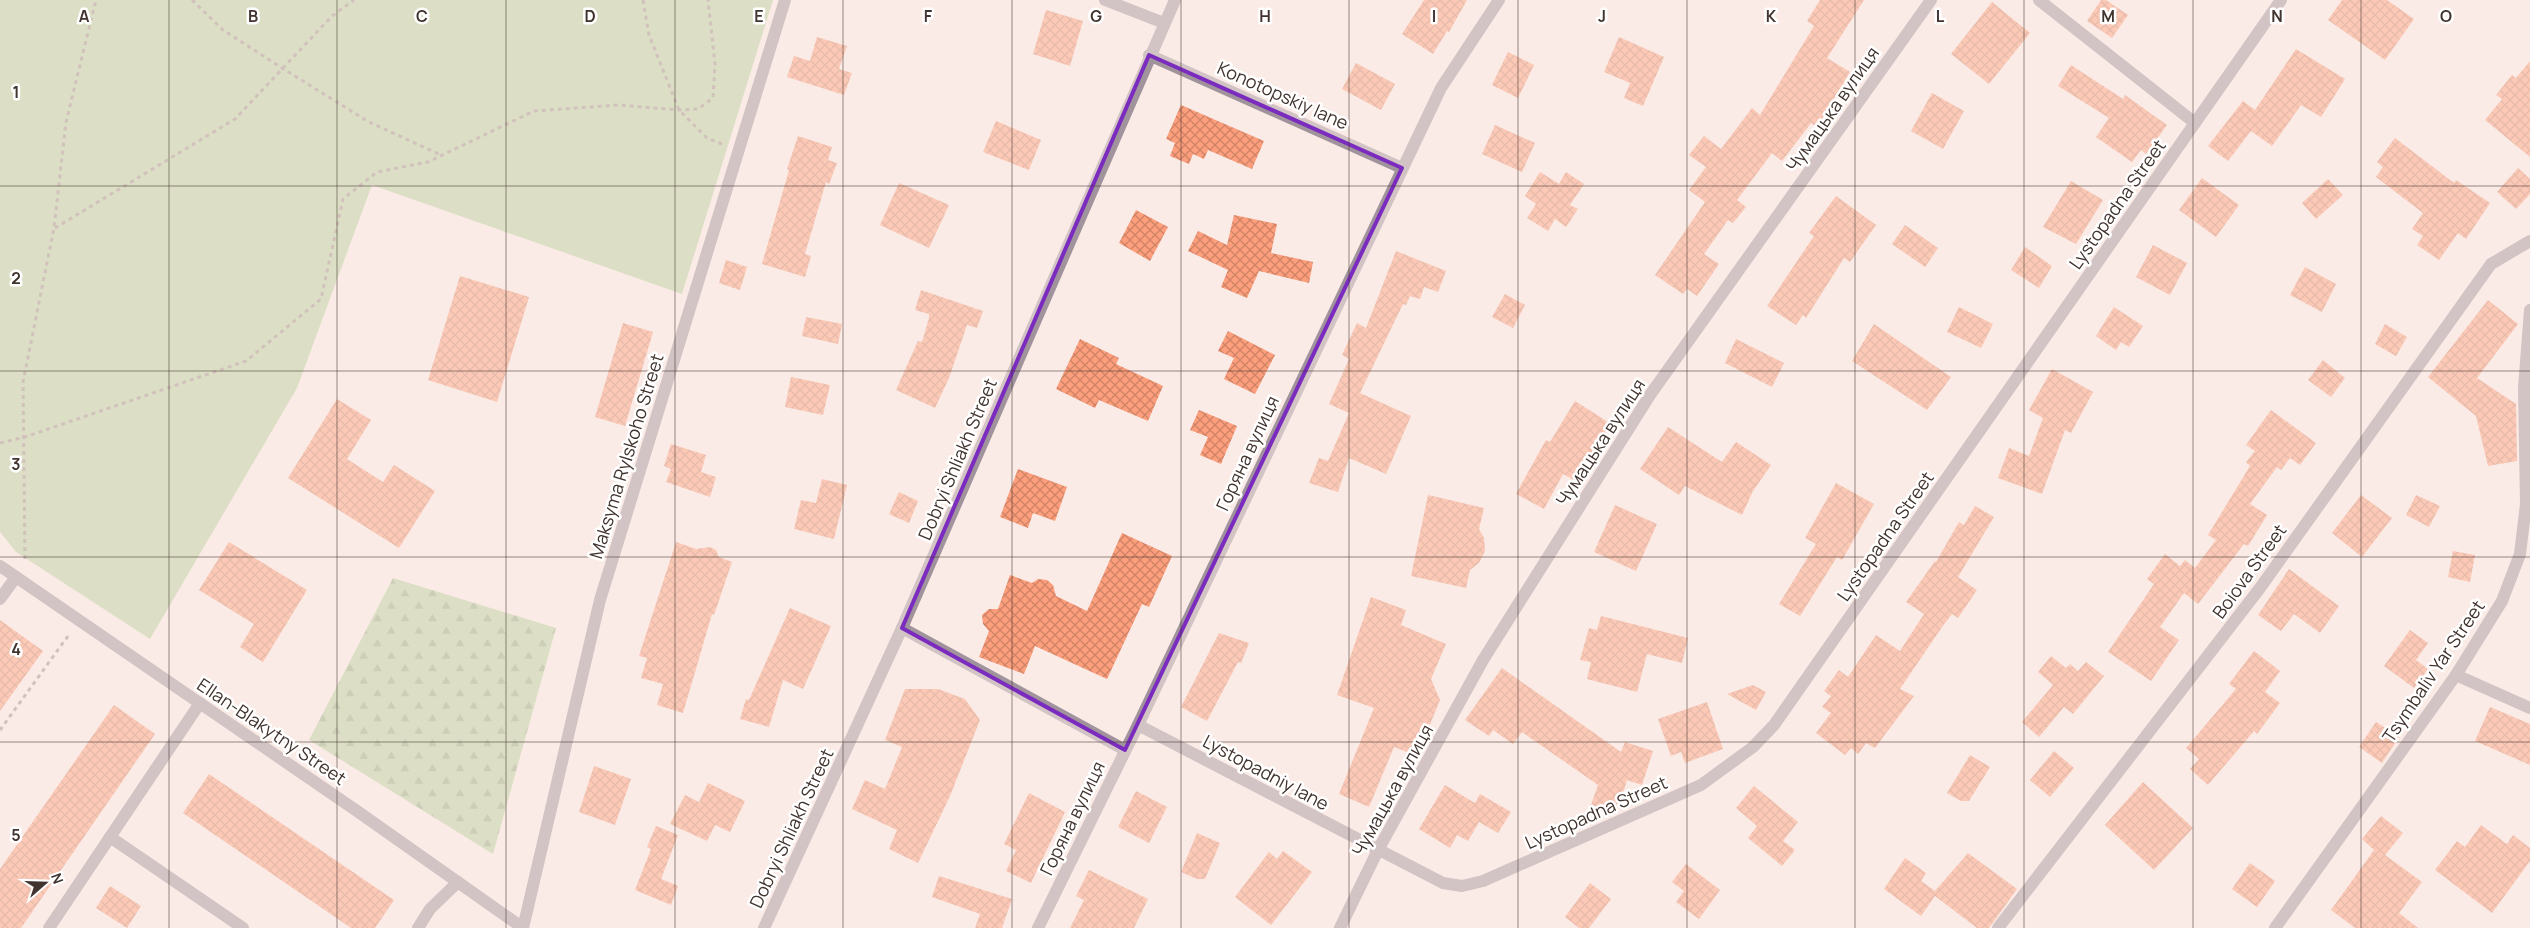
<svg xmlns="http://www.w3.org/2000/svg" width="2530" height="928" font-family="Manrope,sans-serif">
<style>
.forest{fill:url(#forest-firs)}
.green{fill:#b6d19e}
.building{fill:url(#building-cross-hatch)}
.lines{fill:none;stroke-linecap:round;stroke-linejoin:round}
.path{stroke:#9f908b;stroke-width:3;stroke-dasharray:4 4;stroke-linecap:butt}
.minor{stroke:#a0939c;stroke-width:12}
.marked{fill:none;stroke:#7b2cbf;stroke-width:4;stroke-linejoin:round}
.grid{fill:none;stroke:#41332e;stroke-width:1;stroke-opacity:0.55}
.labels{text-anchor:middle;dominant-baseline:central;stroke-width:5;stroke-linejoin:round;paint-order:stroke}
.street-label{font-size:18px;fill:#41332e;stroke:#fff}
.grid-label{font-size:16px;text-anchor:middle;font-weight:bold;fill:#41332e;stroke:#fff;stroke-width:5;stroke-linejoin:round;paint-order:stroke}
</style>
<defs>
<pattern id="forest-firs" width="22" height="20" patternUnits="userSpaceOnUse" patternTransform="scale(1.25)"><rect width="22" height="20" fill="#b6d19e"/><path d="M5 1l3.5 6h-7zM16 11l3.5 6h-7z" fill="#96aa81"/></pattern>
<pattern id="building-cross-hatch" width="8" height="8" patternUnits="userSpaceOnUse" patternTransform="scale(1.25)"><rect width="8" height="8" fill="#fd9f7c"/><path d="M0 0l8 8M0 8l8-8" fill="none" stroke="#ce8266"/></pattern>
</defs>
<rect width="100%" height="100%" fill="#fbebe6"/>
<polygon class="forest" points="393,578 556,628 493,854 309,740"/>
<polygon class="green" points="0,0 773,0 682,294 372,185 297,388 150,639 16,552 0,532"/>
<g class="building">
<polygon points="1424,0 1467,0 1449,32 1447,31 1433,54 1402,34"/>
<polygon points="1820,0 1864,0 1827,58 1850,72 1817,127 1811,123 1782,161 1772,153 1737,200 1746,207 1733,223 1728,220 1704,254 1719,264 1697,296 1687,289 1683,294 1655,275 1705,202 1689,190 1706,167 1689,155 1704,136 1721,149 1752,108 1760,115 1814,26 1807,21"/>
<polygon points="2101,0 2106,0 2128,15 2112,38 2087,21"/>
<polygon points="2342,0 2387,0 2414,19 2385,60 2328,20"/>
<polygon points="1992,2 2030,33 1989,84 1951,54"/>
<polygon points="1046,10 1083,21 1070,66 1033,54"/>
<polygon points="817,37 847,46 839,69 852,73 844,95 787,77 794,56 810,61"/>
<polygon points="1619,37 1664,57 1643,106 1624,98 1630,83 1604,72"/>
<polygon points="2296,49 2345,79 2321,117 2301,105 2272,146 2251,131 2228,161 2208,146 2243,101 2255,110"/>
<polygon points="1508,52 1534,65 1518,98 1492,85"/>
<polygon points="2530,61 2530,157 2485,120 2502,99 2496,95 2512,75 2516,78"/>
<polygon points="1356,63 1395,84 1381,110 1342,89"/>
<polygon points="2071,65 2123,99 2125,95 2167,125 2146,154 2141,150 2132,162 2096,137 2109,118 2058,86"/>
<polygon points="1932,93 1964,111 1943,149 1911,131"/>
<polygon points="1181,105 1264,141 1252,169 1208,150 1204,159 1193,154 1189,164 1170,156 1175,143 1166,139"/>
<polygon points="996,121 1041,140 1029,170 983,152"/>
<polygon points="1495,125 1535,143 1522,172 1482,154"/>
<polygon points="798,136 832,147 828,160 837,163 829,184 826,182 805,254 811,256 805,277 762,264 789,170 787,169"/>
<polygon points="2395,138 2454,183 2456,180 2490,203 2466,239 2458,233 2439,260 2417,245 2423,236 2412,229 2423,213 2376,177 2383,167 2377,162"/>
<polygon points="2518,168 2530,179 2530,194 2516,209 2497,192"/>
<polygon points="1540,172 1559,184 1566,172 1584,184 1570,205 1578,209 1566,227 1555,219 1548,231 1527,218 1536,204 1525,196"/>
<polygon points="2202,178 2239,205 2216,237 2179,210"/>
<polygon points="2328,179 2343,195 2316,219 2302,203"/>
<polygon points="2071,181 2103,200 2076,244 2043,227"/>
<polygon points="899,183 949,205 929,248 880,225"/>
<polygon points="1836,196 1876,225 1850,262 1844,258 1806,318 1803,315 1796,325 1767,306 1814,236 1809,233"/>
<polygon points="1136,210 1168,227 1150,261 1119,243"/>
<polygon points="1234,215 1277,224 1271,253 1313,262 1309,283 1259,271 1247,298 1221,287 1228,270 1188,251 1198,231 1227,245"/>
<polygon points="1905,225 1938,248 1925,267 1892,244"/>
<polygon points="2153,245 2187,263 2170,295 2136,277"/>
<polygon points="2025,247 2052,266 2039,288 2011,270"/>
<polygon points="1396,251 1446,271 1438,292 1424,287 1420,299 1410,296 1406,305 1403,304 1360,393 1411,416 1386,474 1349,458 1338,492 1309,483 1319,458 1328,461 1349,413 1329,404 1349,359 1342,355 1357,323 1366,328"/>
<polygon points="726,260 747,267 740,290 719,283"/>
<polygon points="2305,267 2336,284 2322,312 2290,295"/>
<polygon points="460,276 529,297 497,402 428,380"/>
<polygon points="921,290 983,311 977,328 967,325 949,378 935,408 896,390 918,341 922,342 929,318 929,314 915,310"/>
<polygon points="1505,294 1525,305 1513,328 1492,317"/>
<polygon points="2488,300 2518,324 2477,378 2516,404 2517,461 2488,466 2476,416 2428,377"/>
<polygon points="1959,307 1993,324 1981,348 1947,332"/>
<polygon points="2114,307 2143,326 2129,347 2121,342 2116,350 2096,336"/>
<polygon points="806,317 842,324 838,344 802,336"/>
<polygon points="623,323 653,332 625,426 595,417"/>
<polygon points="1874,324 1951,377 1927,410 1852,361"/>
<polygon points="2385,324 2407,337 2396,356 2375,344"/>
<polygon points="1228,331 1275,355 1255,394 1224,379 1234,358 1218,351"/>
<polygon points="1080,339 1119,358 1116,364 1163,386 1148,421 1099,400 1095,408 1056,389"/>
<polygon points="1736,339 1784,363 1772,387 1725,363"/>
<polygon points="2323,360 2345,378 2331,397 2308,380"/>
<polygon points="2052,369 2093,392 2071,433 2065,430 2042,494 1998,478 2009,448 2029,456 2043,418 2029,410"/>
<polygon points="791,377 830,385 823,415 785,407"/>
<polygon points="337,399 371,420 347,459 383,482 394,465 435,491 399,548 288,478"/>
<polygon points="1575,401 1611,424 1600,443 1598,441 1576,481 1563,474 1544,509 1516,494 1546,440 1550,442"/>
<polygon points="1199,410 1237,426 1221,464 1200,455 1208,437 1190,430"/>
<polygon points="2271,410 2316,443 2300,465 2290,458 2281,470 2277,467 2250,504 2267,515 2248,546 2244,544 2198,604 2184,593 2160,627 2179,640 2151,681 2108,652 2154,584 2147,579 2165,554 2180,566 2185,560 2195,568 2216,540 2208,535 2250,466 2246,462 2255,451 2246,445"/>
<polygon points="1668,427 1722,462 1736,442 1771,465 1753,491 1742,515 1685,486 1679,495 1640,469"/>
<polygon points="671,444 706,455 701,472 716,477 710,497 666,482 671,469 664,466"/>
<polygon points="1018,469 1067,487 1055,521 1033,513 1028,528 1000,517"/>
<polygon points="822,479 847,485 834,539 794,529 801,500 816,503"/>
<polygon points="1836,483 1874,504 1842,560 1837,557 1800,616 1779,604 1816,544 1805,538"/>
<polygon points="899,492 918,501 909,523 889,514"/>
<polygon points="1428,495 1484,508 1479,529 1484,538 1485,551 1479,563 1470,570 1466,588 1411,576"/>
<polygon points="2361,495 2392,518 2362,557 2332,533"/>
<polygon points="2416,495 2440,506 2429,527 2406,515"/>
<polygon points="1615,505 1657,524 1636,571 1594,552"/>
<polygon points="1975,506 1994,517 1958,577 1977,590 1958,618 1952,614 1942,627 1900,689 1914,696 1875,748 1866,743 1858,754 1851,748 1845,755 1816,733 1831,713 1822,707 1831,696 1824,691 1839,670 1848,677 1876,635 1900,651 1924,614 1906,602 1935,561 1936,562 1959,522 1964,525"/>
<polygon points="1122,533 1172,556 1149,607 1142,604 1107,679 1035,646 1024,674 979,657 989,631 983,624 982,615 989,609 998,609 1010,575 1032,583 1038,579 1047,580 1053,585 1056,596 1087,611"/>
<polygon points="229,542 307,590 263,662 240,647 254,624 199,590"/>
<polygon points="676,542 696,549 710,547 716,550 719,557 732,562 714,615 712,614 683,713 657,705 663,684 641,678 647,658 639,656"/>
<polygon points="2453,551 2475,555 2470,582 2448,577"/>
<polygon points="2289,569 2339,606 2320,633 2294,614 2281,631 2258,615"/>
<polygon points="1371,597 1406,610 1401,625 1446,644 1431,679 1440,700 1417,756 1394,747 1369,807 1339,794 1374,708 1337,695"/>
<polygon points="790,608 831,626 803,689 783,680 769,727 740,719 746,699 749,700"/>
<polygon points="1601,616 1688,638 1682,663 1647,654 1637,692 1587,679 1591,662 1580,660 1589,628 1597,630"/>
<polygon points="0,620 43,651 0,711"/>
<polygon points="2410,630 2428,643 2416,660 2428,669 2414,688 2384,666"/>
<polygon points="1219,633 1249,643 1241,663 1238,662 1207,721 1181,707"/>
<polygon points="2254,651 2280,671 2265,692 2280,703 2257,734 2254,731 2208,785 2190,769 2199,759 2186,748 2236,689 2229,684"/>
<polygon points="2051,656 2066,668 2070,664 2078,671 2086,662 2104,676 2073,714 2064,707 2039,737 2022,722 2053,685 2038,672"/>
<polygon points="1502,668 1621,752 1625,742 1653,751 1642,785 1627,780 1617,813 1591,805 1598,785 1522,732 1513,744 1493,730 1489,736 1465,720"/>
<polygon points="1753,685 1766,692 1756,710 1727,694"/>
<polygon points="905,689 938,689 965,699 980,720 950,796 918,863 889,849 897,830 852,809 865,780 885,789 902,747 885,740"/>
<polygon points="1707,702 1723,749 1685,763 1681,752 1671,756 1658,719"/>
<polygon points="114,705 155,734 21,928 0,928 0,869"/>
<polygon points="2490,707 2530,724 2530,765 2475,741"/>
<polygon points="2376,722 2399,737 2382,763 2359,747"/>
<polygon points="2054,751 2074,768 2050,797 2030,780"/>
<polygon points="1970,755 1990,767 1969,801 1961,801 1947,793"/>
<polygon points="594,766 631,779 615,825 579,812"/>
<polygon points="209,774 394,900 375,928 351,928 183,813"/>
<polygon points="2143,782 2193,828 2154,870 2105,825"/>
<polygon points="708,783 745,801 730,832 715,825 707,841 670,824 685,795 699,802"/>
<polygon points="1445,785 1475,803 1480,794 1511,812 1498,833 1479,822 1468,841 1457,835 1450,848 1419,829"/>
<polygon points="1754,786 1798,822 1783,841 1795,850 1782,866 1748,838 1757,826 1736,808"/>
<polygon points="1136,791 1167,807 1149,843 1118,827"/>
<polygon points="1029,793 1065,812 1031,883 1006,871 1016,850 1004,844"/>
<polygon points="2381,816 2403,833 2385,855 2422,882 2399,913 2418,928 2355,928 2331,910 2374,850 2362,839"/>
<polygon points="2481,825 2507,844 2513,835 2530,848 2530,861 2492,913 2435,870 2457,841 2465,847"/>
<polygon points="656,826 678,835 661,879 678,886 671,905 635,890 651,849 647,847"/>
<polygon points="1197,833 1220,843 1205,879 1197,879 1181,872"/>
<polygon points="1283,851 1312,872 1271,925 1235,897 1269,852 1277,859"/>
<polygon points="1968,853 2017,889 1989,928 1977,928 1935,896 1921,916 1884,889 1905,858 1926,873 1921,881 1935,891"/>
<polygon points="2250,863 2275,881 2257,907 2232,889"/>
<polygon points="1686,864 1720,890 1699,919 1676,902 1684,891 1672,882"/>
<polygon points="1089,870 1148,899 1134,928 1070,928 1084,900 1076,896"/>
<polygon points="939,876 1012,899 1002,928 975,928 980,914 932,897"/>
<polygon points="1590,883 1611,899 1589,928 1579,928 1565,917"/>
<polygon points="110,886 141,906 127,928 96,908"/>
</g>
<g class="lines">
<g class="path">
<polyline points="192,0 223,30 282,68 369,122 441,155"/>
<polyline points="643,0 649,35 679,110 707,138 722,144"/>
<polyline points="55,228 235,119 332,16 354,0"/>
<polyline points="0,443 25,437 246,361 321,299 343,199 377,172 428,162 534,111 618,105 679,110 698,109 713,98 715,64 708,0"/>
<polyline points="25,559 23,382 54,228 66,122 96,0"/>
<polyline points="0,730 68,636"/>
</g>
<g class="minor">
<polyline points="1105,0 1164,23"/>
<polyline points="2039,0 2195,123"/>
<polyline points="1149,55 1402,168"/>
<polyline points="0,566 357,811 523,928"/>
<polyline points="0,599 16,577"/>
<polyline points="902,628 1125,750"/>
<polyline points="2456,675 2530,708"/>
<polyline points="1138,725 1443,883 1462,886 1483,881 1701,785 1753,747 1774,725 2281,0"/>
<polyline points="110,837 243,928"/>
<polyline points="49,928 200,703"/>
<polyline points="418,928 430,909 458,882"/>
<polyline points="523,928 600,600 785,0"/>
<polyline points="764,928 902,628 1175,0"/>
<polyline points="1038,928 1138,725 1441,88 1499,0"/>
<polyline points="1340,928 1378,850 1483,660 1650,395 1931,0"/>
<polyline points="1998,928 2260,588 2491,264 2530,241"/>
<polyline points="2275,928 2456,675 2502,601 2520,554 2526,504 2524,388 2530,310"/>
</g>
</g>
<path d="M0 0H2530V928H0ZM1149 55 1402 168 1125 750 902 628Z" fill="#fbebe6" fill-opacity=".55" fill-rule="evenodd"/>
<path class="marked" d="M1149 55 1402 168 1125 750 902 628Z"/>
<path class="grid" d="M169 0V928M337 0V928M506 0V928M675 0V928M843 0V928M1012 0V928M1181 0V928M1349 0V928M1518 0V928M1687 0V928M1855 0V928M2024 0V928M2193 0V928M2361 0V928M0 186H2530M0 371H2530M0 557H2530M0 742H2530"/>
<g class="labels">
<g class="street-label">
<text transform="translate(1283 95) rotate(24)">Konotopskiy lane</text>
<text transform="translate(1832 109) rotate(-55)">Чумацька вулиця</text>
<text transform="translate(2117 204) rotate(-55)">Lystopadna Street</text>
<text transform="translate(1600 442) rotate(-57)">Чумацька вулиця</text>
<text transform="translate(1247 453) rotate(-65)">Горяна вулиця</text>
<text transform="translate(626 456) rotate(-73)">Maksyma Rylskoho Street</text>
<text transform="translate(957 459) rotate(-67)">Dobryi Shliakh Street</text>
<text transform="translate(1885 536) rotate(-55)">Lystopadna Street</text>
<text transform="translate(2249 571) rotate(-54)">Boiova Street</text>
<text transform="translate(2433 671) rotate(-56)">Tsymbaliv Yar Street</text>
<text transform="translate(272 731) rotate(34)">Ellan-Blakytny Street</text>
<text transform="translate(1266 772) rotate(28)">Lystopadniy lane</text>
<text transform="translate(1392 790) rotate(-61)">Чумацька вулиця</text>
<text transform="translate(1596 812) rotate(-24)">Lystopadna Street</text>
<text transform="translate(1072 818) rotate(-64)">Горяна вулиця</text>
<text transform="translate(791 828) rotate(-65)">Dobryi Shliakh Street</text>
</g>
</g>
<g class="grid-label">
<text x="84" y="22">A</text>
<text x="253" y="22">B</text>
<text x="422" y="22">C</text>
<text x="590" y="22">D</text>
<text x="759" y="22">E</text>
<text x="928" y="22">F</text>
<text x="1096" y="22">G</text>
<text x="1265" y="22">H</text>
<text x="1434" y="22">I</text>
<text x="1602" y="22">J</text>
<text x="1771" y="22">K</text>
<text x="1940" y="22">L</text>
<text x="2108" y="22">M</text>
<text x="2277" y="22">N</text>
<text x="2446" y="22">O</text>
<text x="16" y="98">1</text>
<text x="16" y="284">2</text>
<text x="16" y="470">3</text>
<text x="16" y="655">4</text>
<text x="16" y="841">5</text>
</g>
<g transform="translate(45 883) rotate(70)" stroke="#ffffff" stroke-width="4" paint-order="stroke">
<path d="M0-4L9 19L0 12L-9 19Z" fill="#41332e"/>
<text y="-8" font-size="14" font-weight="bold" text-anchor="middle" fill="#41332e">N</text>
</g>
</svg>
